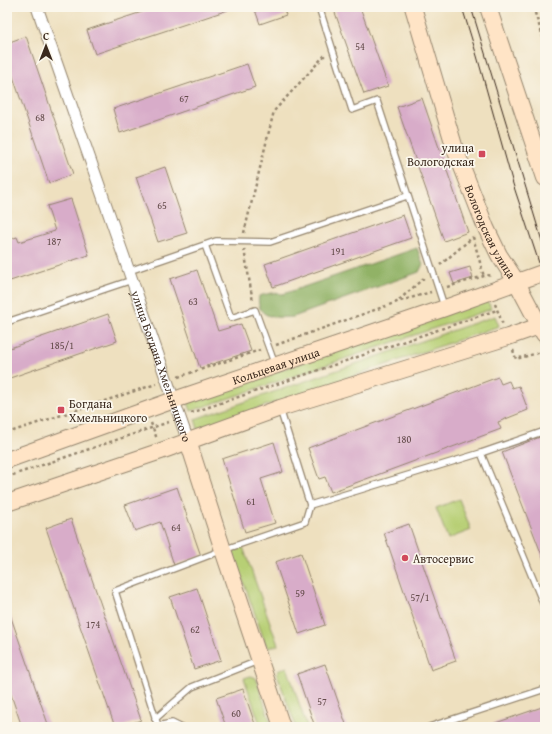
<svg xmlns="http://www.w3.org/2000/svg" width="552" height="734" font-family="'Gentium Book Plus',serif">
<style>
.green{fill:#b7cf74;stroke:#797c49}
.forest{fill:#91b266;stroke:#666e42}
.building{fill:#d8acc9}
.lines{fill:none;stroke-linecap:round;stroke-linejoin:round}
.lane-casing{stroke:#94856e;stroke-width:8}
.street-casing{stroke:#94856e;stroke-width:13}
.secondary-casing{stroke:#94856e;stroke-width:18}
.path{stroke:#94856e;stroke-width:2.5;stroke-dasharray:3 3;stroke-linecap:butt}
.lane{stroke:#fff;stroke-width:5.5}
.street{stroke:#fff;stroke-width:11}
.secondary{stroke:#ffe4c6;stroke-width:16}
.tram{stroke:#3b2a1e;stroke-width:1}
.poi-dot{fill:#d1495b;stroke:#fbf7ec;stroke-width:1.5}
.labels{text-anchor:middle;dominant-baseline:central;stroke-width:3.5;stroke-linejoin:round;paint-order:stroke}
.number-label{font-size:10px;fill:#624a49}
.poi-label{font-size:12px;fill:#3b2a1e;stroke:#fbf7ec;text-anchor:start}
.street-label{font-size:12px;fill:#3b2a1e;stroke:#fbf7ec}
</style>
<rect width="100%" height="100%" fill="#fbf7ec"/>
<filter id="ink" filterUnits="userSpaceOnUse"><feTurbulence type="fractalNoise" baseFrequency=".025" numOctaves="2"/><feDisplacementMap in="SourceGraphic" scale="8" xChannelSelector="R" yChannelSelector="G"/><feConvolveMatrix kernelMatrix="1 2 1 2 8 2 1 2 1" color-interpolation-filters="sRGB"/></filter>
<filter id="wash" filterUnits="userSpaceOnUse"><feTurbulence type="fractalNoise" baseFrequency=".012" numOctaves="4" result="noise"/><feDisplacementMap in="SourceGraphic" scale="16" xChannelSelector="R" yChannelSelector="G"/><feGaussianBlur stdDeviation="0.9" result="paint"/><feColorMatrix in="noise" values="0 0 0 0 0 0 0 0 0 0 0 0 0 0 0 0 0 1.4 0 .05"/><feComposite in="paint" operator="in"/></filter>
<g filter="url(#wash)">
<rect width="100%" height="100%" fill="#eee0bf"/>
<g class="green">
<polygon points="487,299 491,309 191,411 188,402"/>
<polygon points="495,316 499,326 198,429 195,419"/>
<polygon points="459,499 471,530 448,539 436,508"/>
<polygon points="243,547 278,645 269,648 266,645 233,553 235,550"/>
<polygon points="287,667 307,727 296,727 277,674 278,671"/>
<polygon points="251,676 256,678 272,727 261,727 244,678"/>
</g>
<path class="forest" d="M417 248 423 264 419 272 293 317C277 318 255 319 259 296L271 293 283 294Z"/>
<g id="blocks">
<g class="building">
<polygon points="157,7 226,7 228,10 95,54 87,30"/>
<polygon points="254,7 283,7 286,15 260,24"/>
<polygon points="333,7 360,7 388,86 364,94"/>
<polygon points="26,36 73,174 49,183 7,59 7,43"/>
<polygon points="247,64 255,87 120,133 113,109"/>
<polygon points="422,98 468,232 444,241 397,107"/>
<polygon points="165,167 187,233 158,242 136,177"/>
<polygon points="71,199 89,255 7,282 7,240 17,237 19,242 55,231 47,206"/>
<polygon points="403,215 411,238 273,287 265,264"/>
<polygon points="470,267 473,278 454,284 450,273"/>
<polygon points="197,270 218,331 241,324 251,351 200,368 170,279"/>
<polygon points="108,314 117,341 7,379 7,349"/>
<polygon points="498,377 501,384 509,381 512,388 519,386 528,410 498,422 501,429 331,492 325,477 319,479 308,448"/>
<polygon points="545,435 545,563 502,452"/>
<polygon points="274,442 283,472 261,479 275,523 245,532 222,459"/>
<polygon points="177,487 201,556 174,565 160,522 135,531 125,505"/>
<polygon points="71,519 141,720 121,727 115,727 46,528"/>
<polygon points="409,524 456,661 431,670 384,533"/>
<polygon points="301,553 325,625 299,634 275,562"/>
<polygon points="197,588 221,660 194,669 170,597"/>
<polygon points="7,606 49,727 22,727 7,683"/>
<polygon points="325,664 347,727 315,727 297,674"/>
<polygon points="243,689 256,727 226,727 216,698"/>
<polygon points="545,706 545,727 484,727"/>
</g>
</g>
</g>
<g filter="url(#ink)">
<use href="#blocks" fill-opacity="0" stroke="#94856e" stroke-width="1"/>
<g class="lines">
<g class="lane-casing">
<g id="lane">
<polyline points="319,7 352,110 377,101 444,306"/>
<polyline points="205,245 231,318 255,310 275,365"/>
<polyline points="129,271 216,241 270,242 407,196"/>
<polyline points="7,322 132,280"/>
<polyline points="481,453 545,608"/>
<polyline points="310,505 481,453 545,431"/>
<polyline points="155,719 192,687 258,661"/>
<polyline points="158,726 172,723 180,727"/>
<polyline points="156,727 158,726 115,591 223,550 305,522 310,505 280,409"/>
<polyline points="429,727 545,689"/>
</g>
</g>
<g class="street-casing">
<g id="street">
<path id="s1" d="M37 7 188 441"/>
</g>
</g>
<g class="secondary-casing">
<g id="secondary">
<path id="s2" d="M413 7 455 149 486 228 499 255 516 281 544 334"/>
<polyline points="488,7 545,178"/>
<polyline points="188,441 223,550 282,727"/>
<path id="s3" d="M7 460 174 400 445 308 545 272"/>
<polyline points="7,503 161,451 280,408 508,337 545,324"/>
</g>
</g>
<g class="path">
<polyline points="533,7 545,43"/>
<polyline points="244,233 274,111 325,55"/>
<polyline points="473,237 484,277"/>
<polyline points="244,249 253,302"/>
<polyline points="440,265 473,237"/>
<polyline points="447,287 484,276 492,275"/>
<polyline points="399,300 425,277"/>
<polyline points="495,304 503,325"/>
<polyline points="276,345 397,302 431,292"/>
<polyline points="513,350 516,359 545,351"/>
<polyline points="178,377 260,350"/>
<polyline points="191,413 497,310"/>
<polyline points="151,423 157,439"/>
<polyline points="7,433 156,384"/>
<polyline points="7,477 169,422"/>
</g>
<use href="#lane" class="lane"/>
<use href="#street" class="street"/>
<use href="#secondary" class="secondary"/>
<g class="tram">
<polyline points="462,7 477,56 513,184 545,281"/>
<polyline points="471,7 545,251"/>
</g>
</g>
</g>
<g class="poi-dot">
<rect x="478" y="150" width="8" height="8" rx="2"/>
<rect x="57" y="406" width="8" height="8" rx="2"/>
<circle cx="405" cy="558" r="4"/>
</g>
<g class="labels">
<g class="number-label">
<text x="360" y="46">54</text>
<text x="184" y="98">67</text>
<text x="40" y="117">68</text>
<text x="162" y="205">65</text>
<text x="54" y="241">187</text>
<text x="338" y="251">191</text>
<text x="193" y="301">63</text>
<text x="62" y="345">185/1</text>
<text x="404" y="439">180</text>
<text x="251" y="501">61</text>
<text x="176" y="527">64</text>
<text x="300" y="593">59</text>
<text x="420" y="597">57/1</text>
<text x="93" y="624">174</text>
<text x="195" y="629">62</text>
<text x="322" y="701">57</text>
<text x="236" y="713">60</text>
</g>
<g class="poi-label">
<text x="474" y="147" text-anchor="end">улица<tspan x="474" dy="14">Вологодская</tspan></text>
<text x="69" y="403">Богдана<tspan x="69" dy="14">Хмельницкого</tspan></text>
<text x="413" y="558">Автосервис</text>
</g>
<g class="street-label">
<text stroke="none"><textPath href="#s2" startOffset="238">Вологодская улица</textPath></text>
<text stroke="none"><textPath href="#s3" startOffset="285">Кольцевая улица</textPath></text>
<text stroke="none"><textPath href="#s1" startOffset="380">улица Богдана Хмельницкого</textPath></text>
</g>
</g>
<rect width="552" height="734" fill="none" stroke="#fbf7ec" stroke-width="24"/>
<g transform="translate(46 46)" stroke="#fbf7ec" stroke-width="3" paint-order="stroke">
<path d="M0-3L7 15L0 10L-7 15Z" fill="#3b2a1e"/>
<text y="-6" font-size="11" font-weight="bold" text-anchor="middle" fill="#3b2a1e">С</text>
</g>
</svg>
